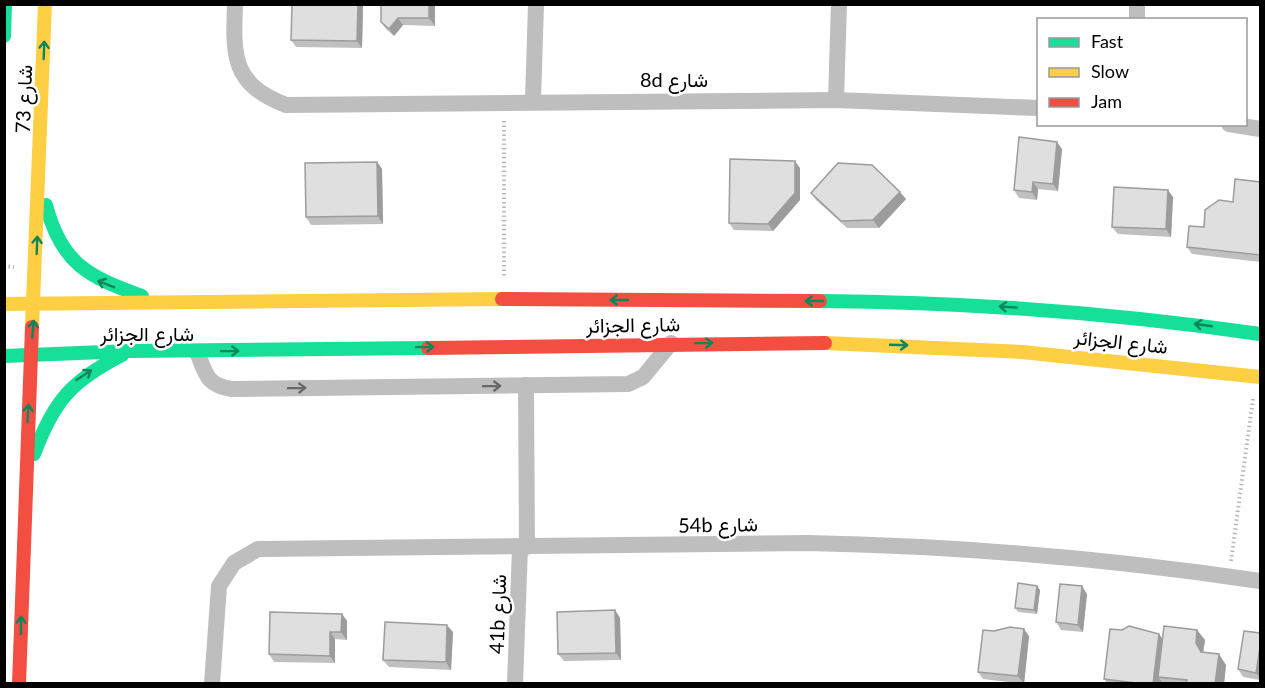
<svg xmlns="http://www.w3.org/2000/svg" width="1265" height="688" font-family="Lato,Vazirmatn,sans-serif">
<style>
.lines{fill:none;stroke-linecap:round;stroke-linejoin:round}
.path{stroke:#b9b9b9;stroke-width:4;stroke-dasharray:1.5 3;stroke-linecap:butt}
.street{stroke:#bebebe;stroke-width:16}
.fast{stroke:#16e098;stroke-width:14}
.slow{stroke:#ffcf43;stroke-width:14}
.jam{stroke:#f24e42;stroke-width:14}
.wall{fill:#c0c0c0}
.shaded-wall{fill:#9c9c9c}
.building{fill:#dfdfdf;stroke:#9c9c9c;stroke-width:1.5}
.oneway{stroke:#0d865b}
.oneway2{stroke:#686868}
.labels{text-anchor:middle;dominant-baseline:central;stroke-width:5;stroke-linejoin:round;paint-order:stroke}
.street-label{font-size:20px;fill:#000;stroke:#fff}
</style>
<rect width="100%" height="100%" fill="#fff"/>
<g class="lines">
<g class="path">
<polyline points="504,121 504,278"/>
<polyline points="4,266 14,267"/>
<polyline points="1231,561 1253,399"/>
</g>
<g class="street">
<path d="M235 4C233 57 232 84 286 105L836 100 1038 108"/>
<polyline points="1137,20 1137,4"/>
<polyline points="836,100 839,4"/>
<polyline points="533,101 536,4"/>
<polyline points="1229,124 1260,129"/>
<path d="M197 352C206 374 206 385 232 389L628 384 643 377 671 343"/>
<polyline points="526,385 527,547"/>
<path d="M212 684 219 586 234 563 258 549 808 543C960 546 1111 559 1260 581"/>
<polyline points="515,684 520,547"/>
</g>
<g class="fast">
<polyline points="4,36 5,4"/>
<path d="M46 205C61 263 88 277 142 296"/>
<path d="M820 301C968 302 1114 313 1260 334"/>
<polyline points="4,356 129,351 428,348"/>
<path d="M34 454C54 401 71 381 122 355"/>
</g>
<g class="slow">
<polyline points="4,304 502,299"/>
<polyline points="32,327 45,4"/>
<polyline points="825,343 1022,352 1260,377"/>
</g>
<g class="jam">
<polyline points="502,299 820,301"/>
<polyline points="428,348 825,343"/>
<polyline points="19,684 32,327"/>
</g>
</g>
<g class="wall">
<polygon points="292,4 363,4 362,48 296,47 291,40"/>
<polygon points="435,4 435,26 403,25 394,36 386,29 381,22"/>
<polygon points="1062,149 1058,191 1038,189 1037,200 1019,198 1014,190"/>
<polygon points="377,162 382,169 383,224 311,225 306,217"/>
<polygon points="800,168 800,200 773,231 734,230 729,223"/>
<polygon points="1260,182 1260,262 1192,254 1187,247 1204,227 1233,202"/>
<polygon points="811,193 906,199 879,228 847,228 816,200"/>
<polygon points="1173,197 1171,237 1118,234 1112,227"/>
<polygon points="1040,590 1037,614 1018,612 1015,608"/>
<polygon points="1087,594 1083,632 1061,630 1056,622"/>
<polygon points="615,610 620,618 621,660 564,661 558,654"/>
<polygon points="342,614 347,621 347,640 335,639 335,663 274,662 269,654"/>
<polygon points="1197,630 1205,640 1203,652 1226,665 1224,684 1163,684 1162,682 1162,684 1108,684 1104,679 1163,639"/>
<polygon points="994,631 1029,636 1024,684 983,679 978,672"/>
<polygon points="453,632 451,670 389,667 383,660"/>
<polygon points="1260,633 1260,680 1243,677 1238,669"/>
</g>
<g class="shaded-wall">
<polygon points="358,4 363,4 362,48 357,41"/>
<polygon points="429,4 435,4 435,26 429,18"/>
<polygon points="398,18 403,25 394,36 389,29"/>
<polygon points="1057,142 1062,149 1058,191 1053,184"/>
<polygon points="795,161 800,168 800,200 773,231 768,224"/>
<polygon points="377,162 382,169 383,224 378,216"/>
<polygon points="1033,182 1038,189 1037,200 1032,192"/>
<polygon points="1168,190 1173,197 1171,237 1166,229"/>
<polygon points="900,192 906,199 879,228 873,220"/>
<polygon points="1037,586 1040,590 1037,614 1034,610"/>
<polygon points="1082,586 1087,594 1083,632 1078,625"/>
<polygon points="615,610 620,618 621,660 616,653"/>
<polygon points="342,614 347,621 347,640 341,632"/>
<polygon points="447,625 453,632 451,670 446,662"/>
<polygon points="1024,629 1029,636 1024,684 1018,676"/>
<polygon points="1197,630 1205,640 1203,654 1201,652 1196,643"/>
<polygon points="330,632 335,639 335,663 330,656"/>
<polygon points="1159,634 1167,645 1158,677 1162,682 1162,684 1153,684"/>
<polygon points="1260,647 1260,678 1256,673"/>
<polygon points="1219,654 1226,665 1224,684 1215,684"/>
</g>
<g class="building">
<polygon points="292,4 358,4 357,41 291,40"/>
<polygon points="381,4 429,4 429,18 398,18 389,29 381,22"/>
<polygon points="1019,137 1057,142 1053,184 1033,182 1032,192 1014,190"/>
<polygon points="730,159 795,161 795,193 768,224 729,223"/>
<polygon points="377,162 378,216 306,217 305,163"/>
<polygon points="838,163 872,165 900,192 873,220 841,221 811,193"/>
<polygon points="1235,179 1260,182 1260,255 1187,247 1189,226 1204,227 1205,210 1219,200 1233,202"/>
<polygon points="1114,187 1168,190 1166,229 1112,227"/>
<polygon points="1018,583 1037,586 1034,610 1015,608"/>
<polygon points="1060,584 1082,586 1078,625 1056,622"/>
<polygon points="615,610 616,653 558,654 557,612"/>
<polygon points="270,612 342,614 341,632 330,632 330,656 269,654"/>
<polygon points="385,622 447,625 446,662 383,660"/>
<polygon points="1129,626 1159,634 1153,684 1144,684 1104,679 1110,629 1122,630"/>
<polygon points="1164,626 1197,630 1196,643 1201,652 1219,654 1215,684 1186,684 1187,680 1158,677"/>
<polygon points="1010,627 1024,629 1018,676 978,672 983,630 994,631"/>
<polygon points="1244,631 1260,633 1260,647 1256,673 1238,669"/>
</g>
<defs><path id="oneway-shaft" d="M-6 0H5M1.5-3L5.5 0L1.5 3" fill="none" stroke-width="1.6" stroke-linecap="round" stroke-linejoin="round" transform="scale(1.5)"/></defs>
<g class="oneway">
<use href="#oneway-shaft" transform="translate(44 50) rotate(-88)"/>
<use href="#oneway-shaft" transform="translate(37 245) rotate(-88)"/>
<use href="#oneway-shaft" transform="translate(106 284) rotate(-158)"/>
<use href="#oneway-shaft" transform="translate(619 300) rotate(-180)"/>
<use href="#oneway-shaft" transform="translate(814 301) rotate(-180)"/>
<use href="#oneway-shaft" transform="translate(1008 307) rotate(-176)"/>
<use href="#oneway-shaft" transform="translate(1203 325) rotate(-172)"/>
<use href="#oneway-shaft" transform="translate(33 329) rotate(-85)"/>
<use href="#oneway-shaft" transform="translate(704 343) rotate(-1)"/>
<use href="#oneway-shaft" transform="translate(899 345) rotate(2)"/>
<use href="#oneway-shaft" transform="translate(425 347) rotate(-1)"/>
<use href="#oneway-shaft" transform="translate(230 351) rotate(-1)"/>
<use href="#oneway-shaft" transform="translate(84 375) rotate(-33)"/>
<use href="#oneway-shaft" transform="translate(28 413) rotate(-87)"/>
<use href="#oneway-shaft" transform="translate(21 625) rotate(-89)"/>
</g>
<g class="oneway2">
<use href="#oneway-shaft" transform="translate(492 386) rotate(-1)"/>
<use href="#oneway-shaft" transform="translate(297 388) rotate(-1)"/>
</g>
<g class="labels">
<g class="street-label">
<text x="674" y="79">8d شارع</text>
<text transform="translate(23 99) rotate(-88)">شارع 73</text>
<text transform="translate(633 324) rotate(-1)">شارع الجزائر</text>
<text x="147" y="333">شارع الجزائر</text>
<text transform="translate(1121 341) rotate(6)">شارع الجزائر</text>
<text transform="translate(718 524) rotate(-1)">54b شارع</text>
<text transform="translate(497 614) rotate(-88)">41b شارع</text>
</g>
</g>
<rect width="1265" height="688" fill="none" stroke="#000000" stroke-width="12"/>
<rect x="1037" y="18" width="210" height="108" fill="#ffffff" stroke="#999999" stroke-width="1.5"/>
<rect x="1049" y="38" width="30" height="9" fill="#16e098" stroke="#999999" stroke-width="1.5"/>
<text x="1091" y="48" font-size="18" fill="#000000">Fast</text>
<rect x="1049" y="68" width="30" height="9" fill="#ffcf43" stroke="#999999" stroke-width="1.5"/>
<text x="1091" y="78" font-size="18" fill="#000000">Slow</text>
<rect x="1049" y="98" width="30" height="9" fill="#f24e42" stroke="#999999" stroke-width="1.5"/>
<text x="1091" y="108" font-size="18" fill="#000000">Jam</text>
</svg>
